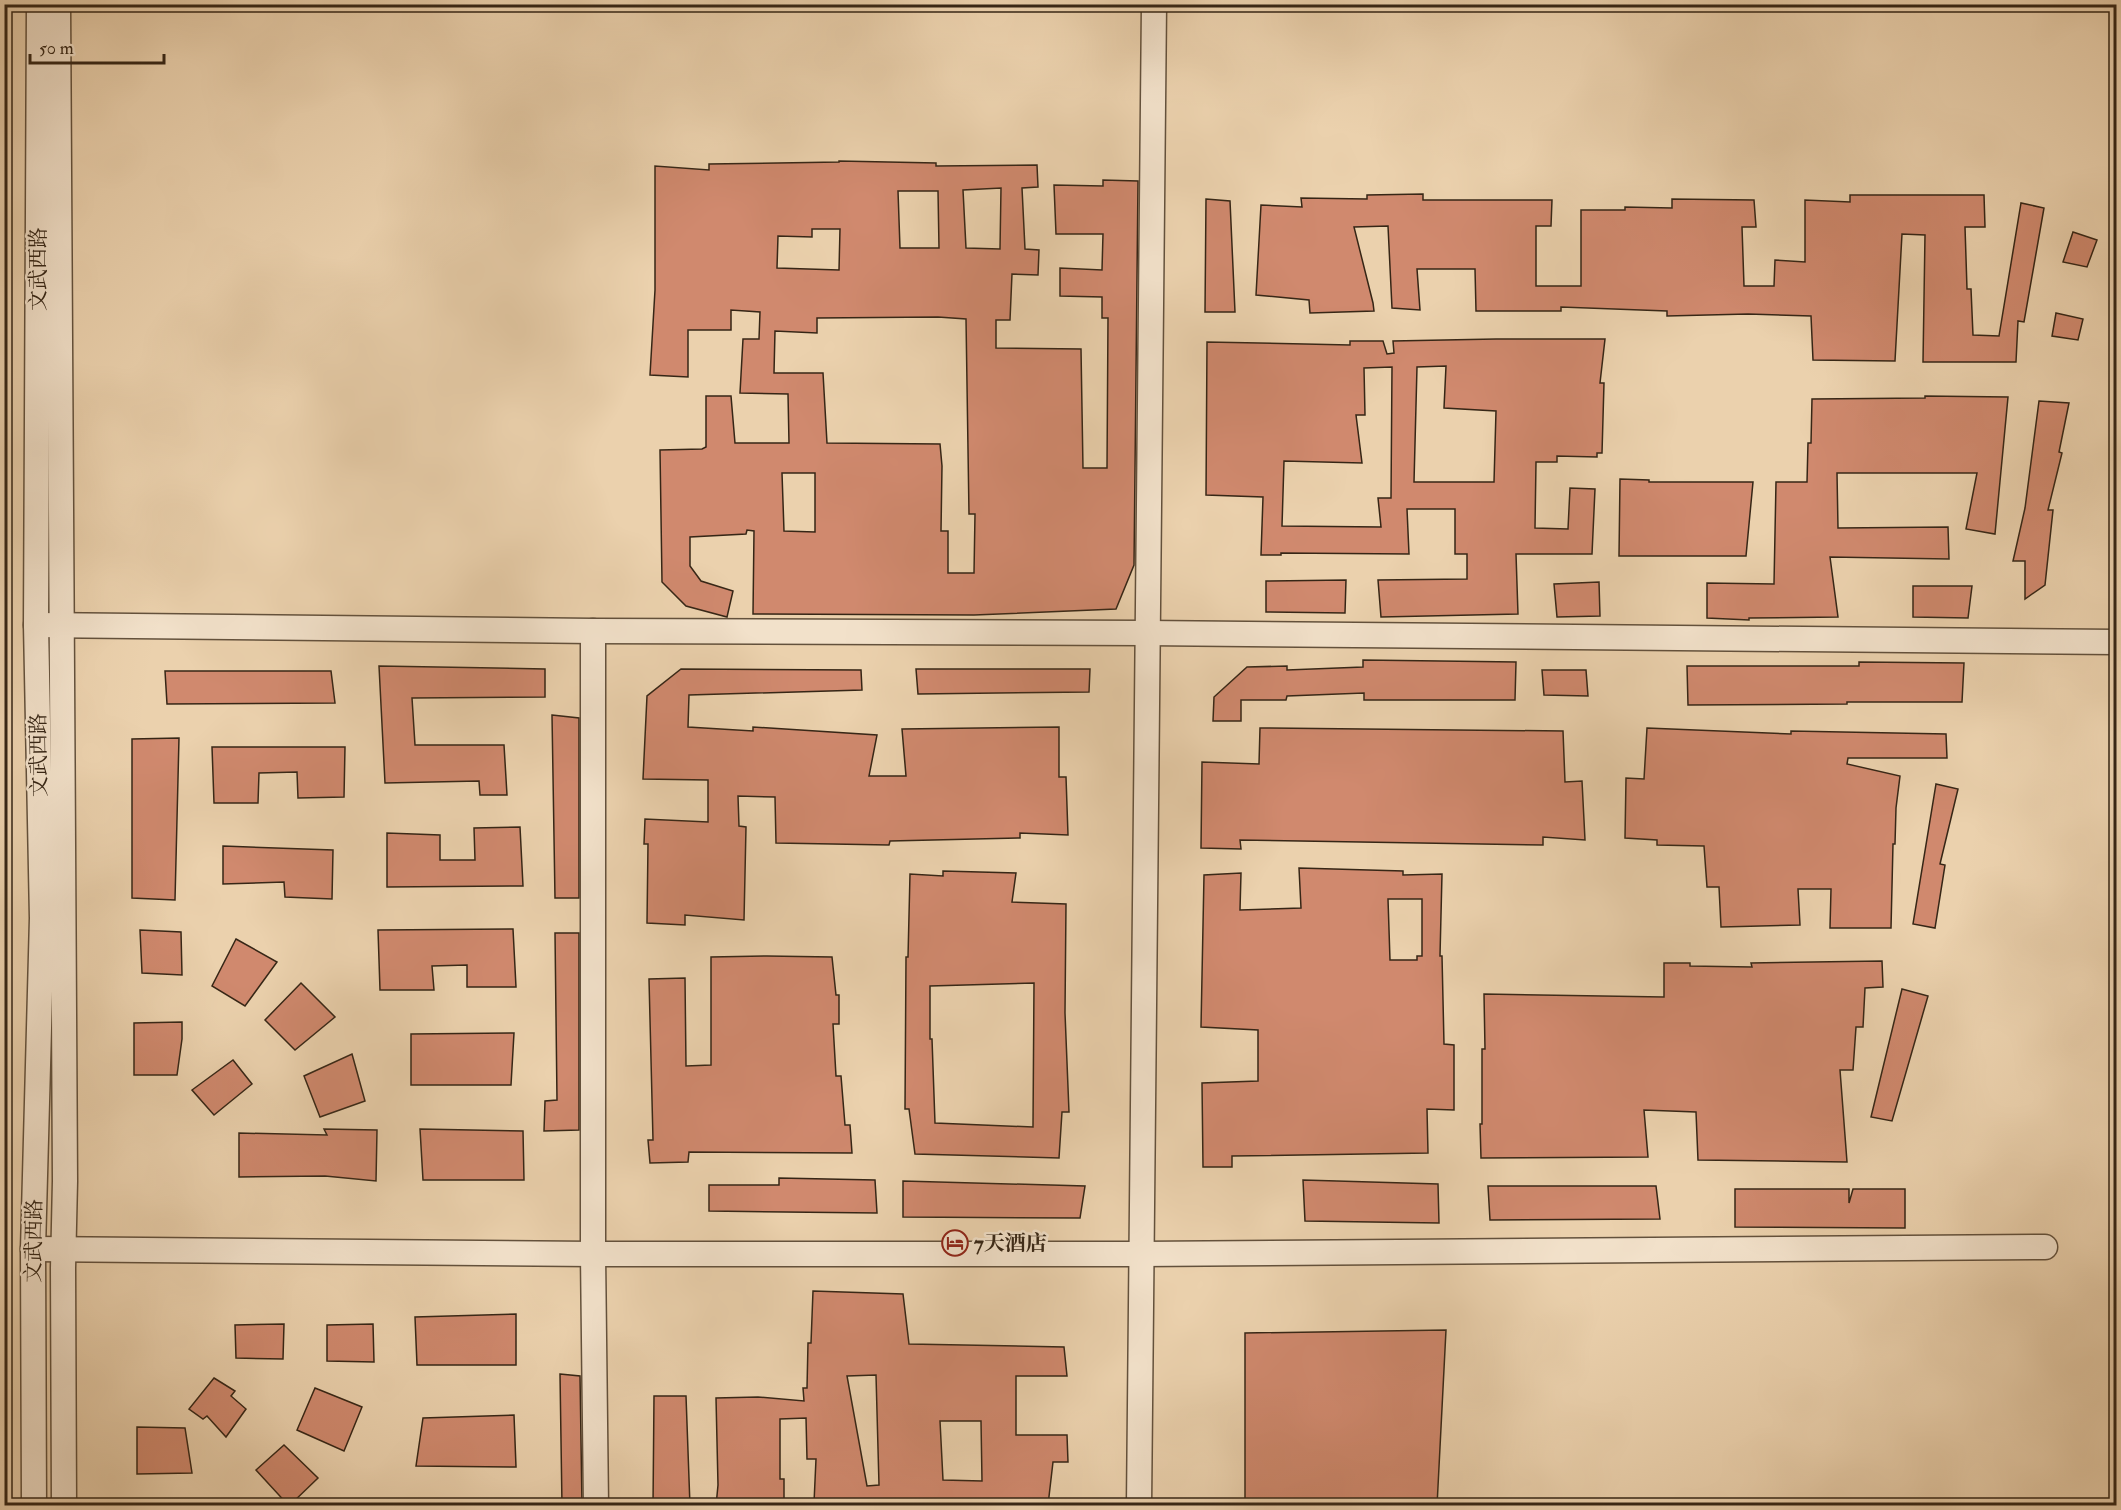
<svg xmlns="http://www.w3.org/2000/svg" width="2121" height="1510" font-family="'IM FELL Double Pica','Noto Serif SC',serif">
<style>
.building{fill:#d0896e;stroke:#362616;stroke-width:1.5;fill-rule:evenodd}
.lines{fill:none;stroke-linecap:round;stroke-linejoin:round}
.minor-casing{stroke:#63513c;stroke-width:27}
.minor{stroke:#f2e1ca;stroke-width:24}
.labels{text-anchor:middle;dominant-baseline:central;stroke-width:5;stroke-linejoin:round;paint-order:stroke}
.street-label{font-size:21px;fill:#362616;stroke:#f2e1ca}
.poi-label{font-size:21px;font-weight:bold;fill:#362616;stroke:#f2e1ca;text-anchor:start}
</style>
<rect width="100%" height="100%" fill="#ebd1ad"/>
<filter id="stains"><feTurbulence type="fractalNoise" baseFrequency=".00333" numOctaves="4"/><feColorMatrix values="0 0 0 0 .2 0 0 0 0 .09 0 0 0 0 .02 0 0 0 .5 -.17"/></filter>
<radialGradient id="worn" r=".72"><stop offset=".6" stop-color="#630" stop-opacity="0"/><stop offset="1" stop-color="#630" stop-opacity=".3"/></radialGradient>
<g class="building">
<path d="M839 161 936 163V166L1037 165 1038 187 1022 188 1025 249 1039 250 1038 275 1012 274 1010 320H996V348L1081 349 1083 468H1107L1108 318H1102V297L1060 296V268L1102 270 1103 234H1056L1054 185 1103 186V180L1138 181 1134 565 1116 609 974 615 753 614 754 531 747 530 746 534 690 537V566L701 581 733 591 727 617 686 606 662 582 660 450 702 449 706 447V396H731L735 443H789L788 394 740 393 743 339H759L760 312 731 310V330H688V377L650 375 655 290V166L709 170V164L839 162ZM1001 188 1000 249 966 248 963 190ZM898 191H938L939 248H900ZM812 229H840L839 270 777 268 778 236 812 237ZM938 317 966 319 969 514H975L974 573H948V531H941L942 466 940 444 827 443 823 373H774L775 331 817 333V318ZM782 473H815V532L784 531Z"/>
<polygon points="1423,194 1423,200 1552,200 1551,226 1536,226 1536,286 1581,286 1581,210 1625,210 1625,207 1672,208 1672,199 1754,200 1756,227 1742,227 1744,286 1774,286 1775,260 1805,262 1805,200 1850,202 1850,195 1984,195 1985,227 1965,227 1967,289 1971,289 1973,335 1999,336 2021,203 2044,208 2024,322 2018,321 2016,362 1923,362 1925,235 1902,234 1895,361 1813,360 1811,316 1748,314 1667,316 1667,311 1561,307 1561,311 1476,311 1475,269 1417,269 1420,310 1392,308 1388,226 1354,227 1373,303 1374,311 1310,313 1309,300 1256,295 1261,205 1302,207 1301,198 1367,199 1367,195"/>
<polygon points="1206,199 1230,201 1235,312 1205,312"/>
<polygon points="2073,232 2097,240 2087,267 2063,262"/>
<polygon points="2056,313 2083,319 2078,340 2052,336"/>
<path d="M1496 339H1605L1600 383H1604L1602 453H1597V457L1557 456V462H1536L1535 528 1568 529 1570 488 1595 489 1592 554H1516L1518 614 1381 617 1378 580 1467 579V554H1455V509H1407L1409 554 1281 553V555H1261L1263 497 1206 495 1207 342 1350 345V341H1383L1387 354 1394 353 1393 341ZM1446 366 1444 408 1496 411 1494 482H1414L1417 367ZM1392 367 1391 498H1378L1381 527 1282 526 1284 461 1362 463 1356 415H1365L1364 368Z"/>
<polygon points="1925,396 2008,397 1995,534 1966,529 1977,473 1837,473 1838,528 1948,527 1949,559 1830,557 1838,617 1749,618 1749,620 1707,618 1707,583 1774,584 1776,482 1807,482 1808,443 1811,443 1812,399 1925,398"/>
<polygon points="2039,401 2069,403 2059,452 2062,453 2048,510 2053,510 2045,585 2025,599 2025,561 2013,561 2025,508"/>
<polygon points="1620,479 1649,480 1649,482 1753,482 1746,556 1619,556"/>
<polygon points="1346,580 1345,613 1266,612 1266,581"/>
<polygon points="1599,582 1600,616 1557,617 1554,584"/>
<polygon points="1913,586 1972,586 1968,618 1913,617"/>
<polygon points="1363,660 1516,662 1515,700 1364,700 1364,693 1287,696 1286,700 1241,700 1241,721 1213,721 1214,697 1247,667 1287,666 1287,670 1363,667"/>
<polygon points="1859,662 1964,663 1962,702 1847,702 1847,704 1688,705 1687,666 1859,666"/>
<polygon points="379,666 545,669 545,697 412,698 415,745 504,745 507,795 480,795 479,781 385,783"/>
<polygon points="681,669 861,670 862,690 689,695 688,727 753,731 753,727 877,735 869,776 906,776 902,729 1059,727 1059,777 1066,777 1068,835 1020,833 1020,838 890,841 889,845 776,843 775,797 738,796 739,826 746,827 744,920 685,915 685,925 647,923 648,844 644,844 645,819 708,822 708,780 643,779 647,696"/>
<polygon points="916,669 1090,669 1089,692 918,694"/>
<polygon points="1542,670 1586,670 1588,696 1544,695"/>
<polygon points="165,671 331,671 335,703 167,704"/>
<polygon points="552,715 579,718 579,898 555,898"/>
<polygon points="1260,728 1563,731 1565,782 1582,781 1585,840 1543,837 1543,845 1240,840 1241,849 1201,848 1202,762 1259,764"/>
<polygon points="1647,728 1791,734 1791,731 1946,734 1947,758 1848,758 1847,764 1900,776 1896,808 1895,844 1893,844 1891,928 1830,928 1831,889 1798,889 1800,925 1721,927 1719,887 1707,887 1704,846 1657,845 1657,840 1625,838 1626,778 1644,779"/>
<polygon points="179,738 175,900 132,898 132,739"/>
<polygon points="212,747 345,747 344,797 298,798 297,772 259,773 258,803 214,803"/>
<polygon points="1936,784 1958,789 1940,864 1945,865 1935,928 1913,924"/>
<polygon points="520,827 523,886 387,887 387,833 440,835 440,860 475,860 474,828"/>
<polygon points="223,846 333,850 332,899 285,897 284,882 223,884"/>
<path d="M1299 868 1403 871V875L1442 874 1440 956H1442L1444 1044 1454 1045V1110L1427 1109 1428 1153 1232 1156V1167H1203L1202 1083 1258 1081V1030L1201 1027 1204 875 1241 873 1240 910 1301 908ZM1388 899H1422V956H1417V960H1390Z"/>
<path d="M943 871 1016 873 1012 902 1066 904 1065 1013 1069 1112H1062L1059 1158 915 1154 909 1109H905L906 957H908L910 874 943 876ZM1034 983 1033 1127 935 1123 932 1039H930V986Z"/>
<polygon points="513,929 516,987 467,987 467,965 432,966 434,990 380,990 378,930"/>
<polygon points="140,930 181,932 182,975 142,973"/>
<polygon points="555,933 579,933 579,1130 544,1131 545,1101 557,1100"/>
<polygon points="236,939 277,962 245,1006 212,986"/>
<polygon points="767,956 832,957 836,995 839,995 839,1024 833,1024 836,1076 841,1076 845,1125 850,1125 852,1153 689,1152 688,1162 650,1163 648,1140 653,1140 649,979 685,978 686,1066 711,1065 711,957"/>
<polygon points="1882,961 1883,987 1865,988 1863,1027 1856,1027 1853,1070 1840,1070 1847,1162 1698,1160 1696,1112 1644,1110 1648,1157 1481,1158 1480,1124 1482,1124 1482,1049 1485,1049 1484,994 1664,997 1664,963 1690,963 1690,966 1752,967 1751,963"/>
<polygon points="301,983 335,1017 295,1050 265,1020"/>
<polygon points="1902,989 1928,996 1892,1121 1871,1117"/>
<polygon points="182,1022 182,1039 177,1075 134,1075 134,1023"/>
<polygon points="514,1033 511,1085 411,1085 411,1034"/>
<polygon points="352,1054 365,1101 320,1117 304,1076"/>
<polygon points="233,1060 252,1084 214,1115 192,1090"/>
<polygon points="324,1129 377,1130 376,1181 325,1176 239,1177 239,1133 327,1135"/>
<polygon points="420,1129 523,1131 524,1180 423,1180"/>
<polygon points="779,1178 875,1180 877,1213 709,1211 709,1185 779,1185"/>
<polygon points="1303,1180 1438,1184 1439,1223 1305,1221"/>
<polygon points="903,1181 1085,1186 1080,1218 903,1217"/>
<polygon points="1488,1186 1656,1186 1660,1219 1490,1220"/>
<polygon points="1735,1189 1849,1189 1849,1203 1853,1189 1905,1189 1905,1228 1735,1227"/>
<path d="M813 1291 903 1294 909 1344 1064 1347 1067 1376H1016V1435H1067L1068 1462H1053L1048 1505 814 1503 816 1459H807L806 1418 780 1419V1479H784V1506H716L718 1485 716 1398 758 1397 804 1401 803 1388H807L808 1343H811ZM876 1375 879 1485 867 1486 847 1376ZM940 1421H981L982 1481 943 1480Z"/>
<polygon points="516,1314 516,1365 417,1365 415,1317"/>
<polygon points="284,1324 283,1359 236,1358 235,1325"/>
<polygon points="373,1324 374,1362 327,1361 327,1325"/>
<polygon points="1446,1330 1437,1506 1245,1506 1245,1333"/>
<polygon points="560,1374 580,1376 582,1506 562,1506"/>
<polygon points="214,1378 235,1391 231,1396 246,1409 226,1437 207,1416 203,1419 189,1409"/>
<polygon points="315,1388 362,1407 344,1451 297,1430"/>
<polygon points="654,1396 686,1396 690,1506 653,1506"/>
<polygon points="514,1415 516,1467 416,1466 423,1418"/>
<polygon points="137,1427 185,1428 192,1473 137,1474"/>
<polygon points="284,1445 318,1478 289,1506 256,1470"/>
</g>
<g class="lines">
<g class="minor-casing">
<g id="minor">
<polyline points="58,4 65,1181 63,1268 64,1506"/>
<polyline points="36,625 593,631 1146,633 2116,642"/>
<polyline points="593,631 593,1254 596,1506"/>
<polyline points="33,1249 593,1254 1141,1254 2045,1247"/>
<polyline points="34,1506 33,1249 42,918 36,625 39,4"/>
<polyline points="1139,1506 1154,4"/>
</g>
</g>
<use href="#minor" class="minor"/>
</g>
<defs>
<g id="hotel-ring" transform="scale(1.35)"><circle r="9.5" fill="#f2e1ca" stroke="#8f2418" stroke-width="1.5"/><path d="M-6-4.5h1.5V1H6V5H4.5V3h-9V5H-6ZM-4 0a1.8 1.8 0 1 1 3.6 0ZM.5 0V-2.5h3Q6-2.5 6 0Z" fill="#8f2418"/></g>
</defs>
<g fill-rule="evenodd">
<use href="#hotel-ring" x="955" y="1243"/>
</g>
<g class="labels">
<g class="street-label">
<text transform="translate(38 269) rotate(-90)">文武西路</text>
<text transform="translate(39 755) rotate(-91)">文武西路</text>
<text transform="translate(34 1241) rotate(-89)">文武西路</text>
</g>
<g class="poi-label">
<text x="974" y="1243">7天酒店</text>
</g>
</g>
<rect width="2121" height="1510" fill="none" stroke="#ebd1ad" stroke-width="24"/>
<rect x="6" y="6" width="2109" height="1498" fill="none" stroke="#362616" stroke-width="3"/>
<rect x="12" y="12" width="2097" height="1486" fill="none" stroke="#362616" stroke-width="1.5"/>
<path d="M30 54v9h134v-9" fill="none" stroke="#362616" stroke-width="3"/>
<text x="39" y="54" font-size="18" fill="#362616" stroke="#f2e1ca" stroke-width="4.5" paint-order="stroke">50 m</text>
<rect width="100%" height="100%" filter="url(#stains)"/>
<rect width="100%" height="100%" fill="url(#worn)"/>
</svg>
